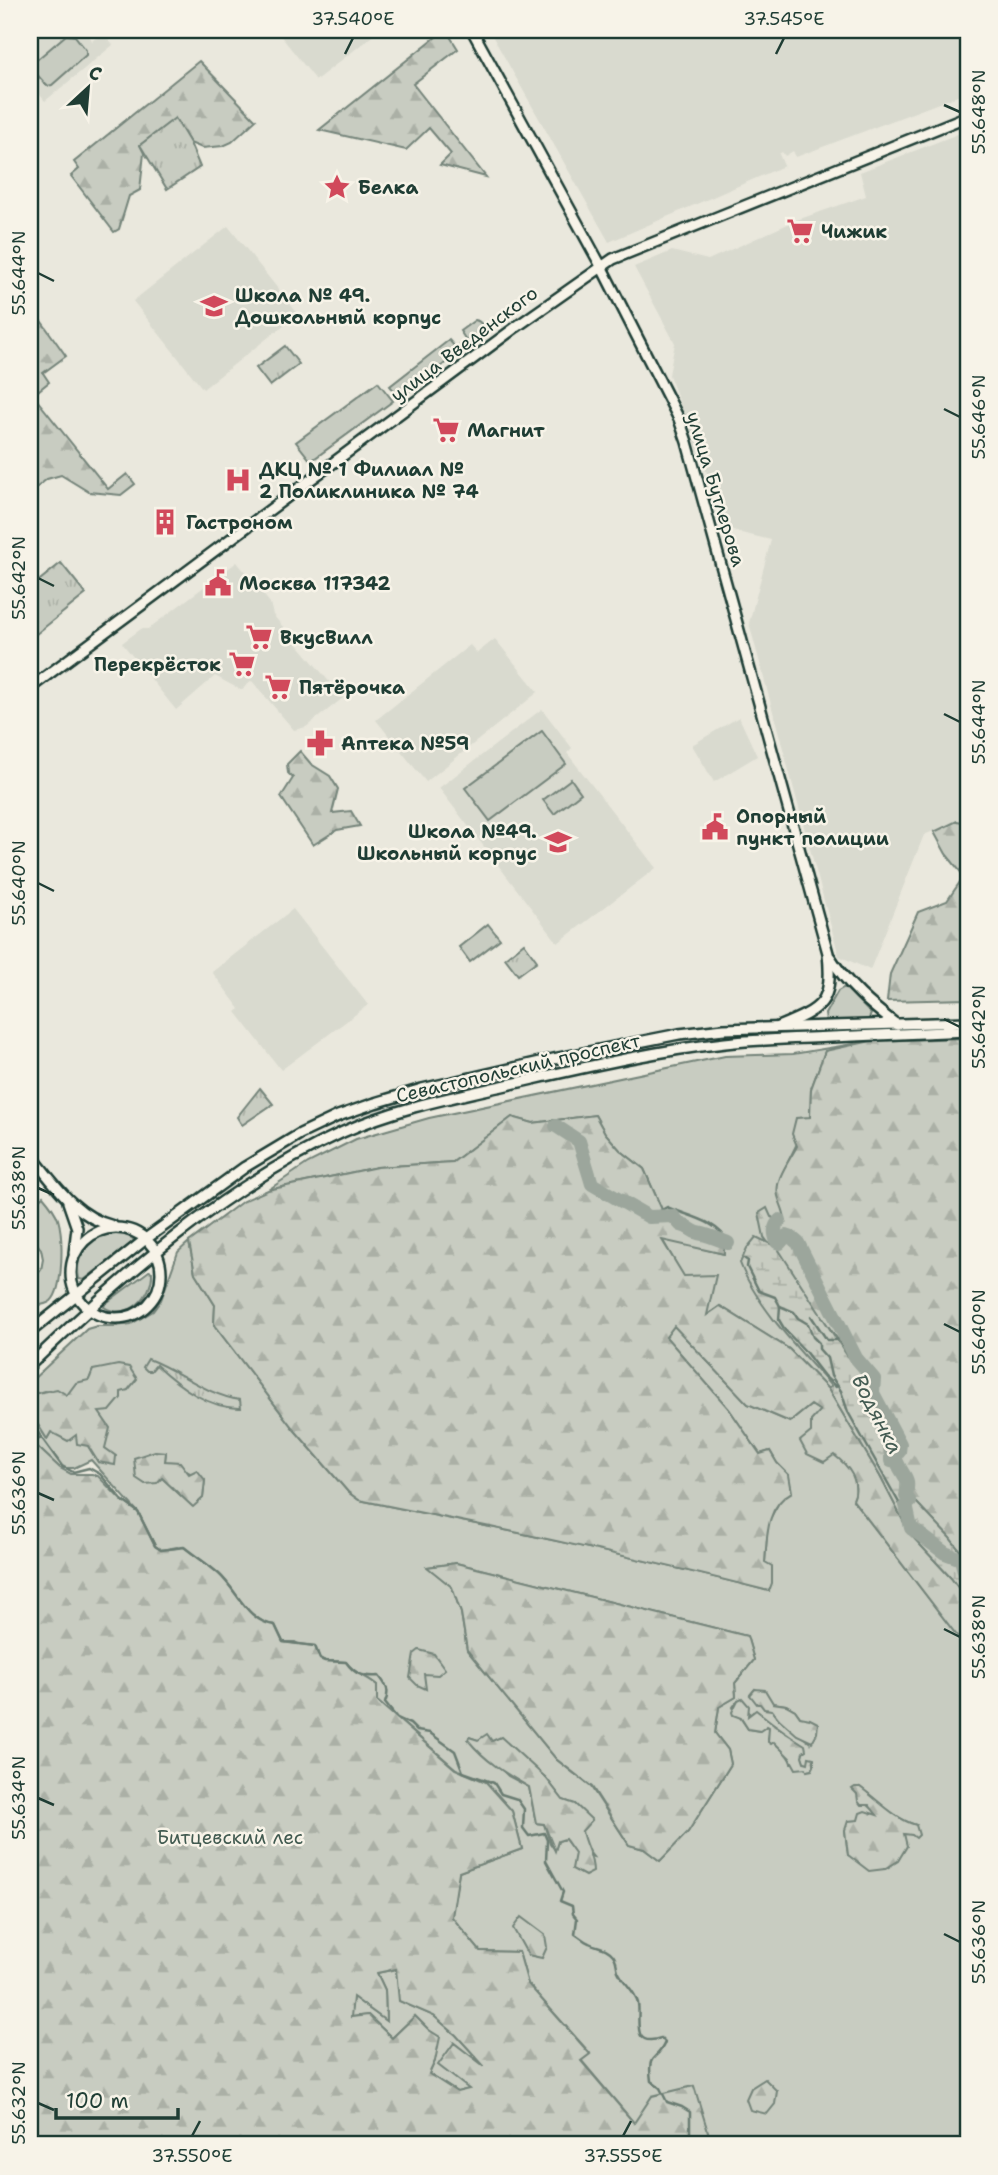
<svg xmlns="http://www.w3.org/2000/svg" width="998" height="2175" font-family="'Shantell Sans',sans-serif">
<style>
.built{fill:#d9dacf}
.green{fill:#c8ccc1;stroke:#74847a;stroke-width:2;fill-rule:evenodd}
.forest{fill:url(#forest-firs);stroke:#74847a;stroke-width:2;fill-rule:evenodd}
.wetland{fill:url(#wetland-marsh);stroke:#74847a;stroke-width:2}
.park{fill:url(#park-tufts);stroke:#74847a;stroke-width:2}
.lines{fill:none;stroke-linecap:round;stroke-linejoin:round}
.stream{stroke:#6a7c72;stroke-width:2.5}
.river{stroke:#9ca69c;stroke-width:14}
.secondary-casing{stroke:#1f3d34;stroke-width:14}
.secondary{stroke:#f7f3e8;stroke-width:9}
.ticks{fill:none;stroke:#1f3d34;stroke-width:2.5}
.labels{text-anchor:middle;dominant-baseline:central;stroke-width:5;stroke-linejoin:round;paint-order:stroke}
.poi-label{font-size:19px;font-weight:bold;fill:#1f3d34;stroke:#f7f3e8;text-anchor:start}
.street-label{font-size:19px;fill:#1f3d34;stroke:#f7f3e8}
.park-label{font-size:19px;fill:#415a50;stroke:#f7f3e8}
.water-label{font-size:21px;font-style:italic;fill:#445c53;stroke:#f7f3e8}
.neatline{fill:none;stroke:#1f3d34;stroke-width:2.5}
.ticks-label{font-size:18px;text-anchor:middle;fill:#1f3d34}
</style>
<defs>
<pattern id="forest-firs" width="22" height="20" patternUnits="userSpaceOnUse" patternTransform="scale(1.75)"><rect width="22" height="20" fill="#c8ccc1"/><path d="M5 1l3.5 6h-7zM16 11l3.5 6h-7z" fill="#abb0a6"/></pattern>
<pattern id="wetland-marsh" width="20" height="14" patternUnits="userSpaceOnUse" patternTransform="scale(1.75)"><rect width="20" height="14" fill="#c8ccc1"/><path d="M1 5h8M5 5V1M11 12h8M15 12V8" fill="none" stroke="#abb0a6"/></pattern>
<pattern id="park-tufts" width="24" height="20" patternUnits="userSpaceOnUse" patternTransform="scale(1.75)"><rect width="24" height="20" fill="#c8ccc1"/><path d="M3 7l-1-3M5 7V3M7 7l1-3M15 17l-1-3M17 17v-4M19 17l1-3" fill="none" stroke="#abb0a6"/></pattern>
</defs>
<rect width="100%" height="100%" fill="#eae8dd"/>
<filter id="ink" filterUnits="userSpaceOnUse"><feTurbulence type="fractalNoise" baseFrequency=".0143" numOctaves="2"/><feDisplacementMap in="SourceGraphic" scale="14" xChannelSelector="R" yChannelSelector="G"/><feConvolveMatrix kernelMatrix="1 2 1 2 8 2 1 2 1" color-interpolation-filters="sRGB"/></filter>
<g filter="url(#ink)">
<g class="built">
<polygon points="30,30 87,30 92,41 102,33 113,45 45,101 30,83"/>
<polygon points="276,30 380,30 316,80"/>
<polygon points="489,30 968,30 968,92 796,157 793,151 785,156 782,152 779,154 784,166 609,242"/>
<polygon points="968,130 968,823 957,821 924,835 870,970 839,956 749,623 771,540 729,530 669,375 675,343 634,267 672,251 708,260 797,220 866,196 860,172"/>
<polygon points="228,226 298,314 203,389 133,301"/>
<polygon points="237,562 270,603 273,615 343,698 306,727 294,730 252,681 241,690 215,676 176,710 122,643 141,629 148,629"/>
<polygon points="495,639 538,692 426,782 376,720 470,645 477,653"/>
<polygon points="542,709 572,748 567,753 656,868 558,943 439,788"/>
<polygon points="739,717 757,756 714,782 692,745"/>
<polygon points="293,909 368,1005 281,1070 236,1012 240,1009 212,972"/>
</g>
<g class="green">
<polygon points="66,35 75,36 86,50 86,55 52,85 47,86 33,70 33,63"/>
<path d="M475 320C481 321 485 327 484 333L400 398 390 386 449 340 456 348 466 340 460 331Z"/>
<polygon points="378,382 393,401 311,461 296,442"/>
<polygon points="542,731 566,764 490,821 465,788"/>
<polygon points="571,779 581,793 554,814 543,800"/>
<polygon points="488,924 500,939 470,962 459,947"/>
<polygon points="843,988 846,988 871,1014 868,1021 826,1021 825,1014 838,991"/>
<polygon points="871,1041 825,1051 811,1089 810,1117 780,1178 778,1195 784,1207 785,1219 779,1221 771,1217 764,1237 857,1366 828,1389 789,1349 720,1306 706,1316 662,1239 724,1254 724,1242 666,1219 644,1169 620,1150 605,1133 595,1115 533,1123 512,1117 453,1162 377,1167 268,1190 308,1163 356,1139 429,1118 725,1056 793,1054"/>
<path d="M43 1196C49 1203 55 1210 58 1219 63 1235 64 1289 51 1301 45 1306 37 1305 30 1306V1282L41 1270 43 1259 41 1249 30 1235V1207Z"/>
<path d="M118 1232 132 1238 134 1241 84 1280 79 1279C74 1250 89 1234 118 1232Z"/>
<path d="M189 1242 195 1273 215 1305 214 1325 292 1427 348 1492 359 1500C497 1528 633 1556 769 1591L765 1563 768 1522 782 1497 789 1475 777 1463 770 1451 760 1454 729 1409 665 1336 674 1326 748 1404 790 1422 811 1405 821 1411 835 1455 843 1461 854 1476 856 1493 853 1500 958 1637 968 1640V2145H851L848 2141 839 2143V2145H784L757 2142 755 2145H712L693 2086 634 2123 581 2060 590 2053 528 1984 519 1952 480 1951 451 1917 459 1872 522 1849 512 1811 486 1782 456 1769 377 1701V1685C365 1675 356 1675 346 1662L325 1661 295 1642H283L280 1636 266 1624 247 1610 221 1576 177 1547 161 1550 155 1546 138 1512 91 1460 74 1468H60L30 1440V1412L47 1439 51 1432 76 1434 88 1446 98 1462 105 1448 99 1412 103 1369 93 1370 89 1380 67 1396 44 1391 34 1394 30 1391V1382L87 1329 97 1326H115L131 1324 153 1311 161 1300 178 1252ZM166 1453 165 1461 205 1480 203 1498 192 1506 162 1478ZM456 1563 747 1636 754 1660 735 1683 736 1697 719 1707 715 1733 728 1750 731 1764 688 1832 660 1861 644 1849 629 1845 591 1787 557 1760 467 1650 461 1613 452 1587 428 1567ZM755 1689 773 1703 786 1705 795 1710 800 1717 809 1742 779 1719 772 1710 760 1704 750 1695ZM738 1700 749 1712 747 1717 753 1712C772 1721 787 1734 804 1745L802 1756 804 1762 808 1763H791C789 1755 776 1743 768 1739L770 1728 767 1726 759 1731 748 1729 733 1707ZM469 1737 478 1740 492 1742 527 1762 546 1778 563 1800 575 1804 591 1820 581 1830 586 1848 593 1857 576 1853 565 1839 558 1841 555 1850 550 1843 544 1824 536 1823 529 1787 508 1776ZM860 1787C877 1800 894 1819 916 1825L904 1833C906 1849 900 1861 885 1869L848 1855 845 1830C853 1819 866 1819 879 1816 872 1807 864 1803 857 1794Z"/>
<path d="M149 1271 152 1272C153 1296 129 1322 104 1307L105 1304Z"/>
<polygon points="396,1969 400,2001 434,2016 456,2035 490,2072 454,2043 470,2089 457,2092 429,2074 435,2061 429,2030 415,2016 392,2038 368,2015 350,2017 353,1997 386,2021 385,1990 377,1973"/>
</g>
<g class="forest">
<polygon points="433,30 446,30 458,49 413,84 486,177 440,165 451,154 429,128 406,150 319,130 437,36"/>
<polygon points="199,61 256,120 232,142 223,146 202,148 190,143 175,119 140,145 144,153 140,190 129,196 119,229 114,232 71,176 79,169 74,162"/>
<polygon points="42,322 66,356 43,373 49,382 33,395 108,489 127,474 135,484 121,495 89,492 61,475 47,479 30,493 30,360 32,358 30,356 30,332"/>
<polygon points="300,751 311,764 330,776 338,789 332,813 351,811 360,826 337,830 313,845 281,797 293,778 288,773 287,764"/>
<polygon points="957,821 968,823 968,999 887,1001 890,974 918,912 947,901 964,876 946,854 934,832"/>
<path d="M968 1038V1561L949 1537 914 1500 880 1430 870 1401 871 1382 857 1366 764 1237 759 1213 767 1208 771 1217 779 1221 785 1219C784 1210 780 1204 778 1196 774 1180 790 1160 797 1146L792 1134 796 1118 810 1117 811 1089 825 1051 871 1041Z"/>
<path d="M595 1115 605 1133 620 1150 644 1169 666 1219 724 1242V1254L662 1240 684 1276 716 1275 707 1315 720 1306 789 1349 828 1389 880 1476 910 1534 951 1578 968 1601V1640L958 1637 853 1500C861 1482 849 1466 834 1455L824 1462 807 1454 800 1441 811 1432V1421L820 1411 811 1405 790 1422 748 1404 674 1326 666 1337 729 1409 760 1454 770 1451 777 1463 789 1475 792 1492C766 1506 767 1536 765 1562L772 1566V1583L769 1591C633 1556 497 1528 359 1500L348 1492 292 1427 214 1325 215 1305 195 1273 189 1242 243 1201 268 1190 377 1167 453 1162 512 1117 533 1123Z"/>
<polygon points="118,1365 129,1367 137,1379 128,1390 121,1392 121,1398 110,1411 99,1412 110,1428 105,1448 116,1456 115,1465 98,1462 88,1446 77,1444 76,1435 68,1441 51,1432 47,1439 30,1412 30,1391 34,1394 57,1389 67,1395 76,1383 89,1380 93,1370"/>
<path d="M30 1440 60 1468 71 1474H92L98 1476 121 1500 138 1512 155 1546 161 1550 184 1547C195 1556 208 1564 219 1574 238 1591 247 1622 275 1625L283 1642 315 1646 320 1659 325 1661 346 1662C356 1675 365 1675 377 1685V1701L455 1769 486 1782 512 1811 522 1849 459 1872 452 1917 480 1951 519 1952 528 1984 590 2054 581 2061 634 2123 652 2096 694 2086 712 2145H30ZM396 1969 399 2001 434 2016 456 2035 484 2066 454 2043 438 2065 469 2089 457 2092 429 2074 435 2061 440 2037 429 2030 415 2016 392 2038 368 2015 351 2017 353 1997 386 2021 385 1990 377 1973Z"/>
<polygon points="155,1451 166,1452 165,1461 180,1462 189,1474 197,1470 205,1480 203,1498 193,1507 162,1478 157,1483 145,1484 136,1478 134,1458"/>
<polygon points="456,1563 747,1636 754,1660 735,1683 736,1697 719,1707 715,1733 728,1750 731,1764 688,1832 660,1861 644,1849 629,1845 592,1787 556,1759 467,1650 461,1613 452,1587 427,1567"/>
<polygon points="419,1650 434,1654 445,1669 438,1675 424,1674 426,1689 417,1685 410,1678 414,1654"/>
<polygon points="755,1689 765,1690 773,1703 786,1705 795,1710 800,1717 810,1719 818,1723 817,1733 812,1742 797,1735 779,1719 772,1710 764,1709 760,1704 757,1704 750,1695"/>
<polygon points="742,1698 749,1706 748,1716 756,1710 784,1732 805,1745 806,1750 803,1752 802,1756 804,1762 808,1763 809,1757 814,1758 814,1766 812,1770 807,1771 806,1768 796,1769 790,1758 774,1742 771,1744 768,1742 769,1727 767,1726 760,1731 748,1729 741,1718 733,1715 732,1712 738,1700"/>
<path d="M487 1734 492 1741 501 1737 546 1778 563 1800 575 1804 592 1820 582 1831C585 1847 593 1855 593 1872L585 1876 572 1869 575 1853 565 1839 558 1841 555 1851 544 1824 536 1823 529 1787C506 1774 485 1761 468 1740L469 1737 478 1740Z"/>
<path d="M855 1787H860C877 1799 895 1819 916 1825L919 1835 916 1838 912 1835 904 1834 907 1846 898 1861 885 1869 869 1871 848 1855 845 1830 848 1821 858 1820 860 1813 865 1811 877 1815 869 1805H861L858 1801 857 1794 852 1789Z"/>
<polygon points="521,1917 545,1935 547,1947 542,1958 528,1955 513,1928"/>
<polygon points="765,2079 777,2091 775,2104 767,2114 750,2110 746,2099 751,2088"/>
</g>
<path class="wetland" d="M756 1237 777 1247 846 1354 871 1382 870 1401 880 1430 914 1500 949 1537 968 1561V1601L951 1578 910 1534 880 1476 828 1389 831 1386C801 1352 756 1306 740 1263L747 1248Z"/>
<g class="park">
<polygon points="175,118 190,143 200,167 167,189 140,145"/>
<polygon points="285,346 299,364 270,386 256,368"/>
<polygon points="61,563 86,594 30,639 30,588"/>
<polygon points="524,943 537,961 518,975 505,958"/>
<polygon points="260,1088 273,1104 242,1125 237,1117"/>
<path d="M148 1359C180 1371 206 1395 240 1400L241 1408C209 1409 179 1386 156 1365L151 1371H147L143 1367Z"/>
</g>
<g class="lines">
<g class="stream">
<path d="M649 1217 667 1207C687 1216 720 1221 728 1243"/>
<polyline points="745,1259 748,1261 747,1267 759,1291 775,1297 780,1306 794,1312 798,1318 808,1324 813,1337 819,1343 819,1349 827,1358 831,1376 841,1391 848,1412 907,1517"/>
<polyline points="780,1306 779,1320 785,1330 804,1350 824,1376 836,1387"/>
<polyline points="811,1316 827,1340 836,1340 844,1336"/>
<path d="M31 1423 62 1466 73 1472 89 1468 100 1474 122 1500 138 1512 155 1546 161 1550 184 1547C195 1556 208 1564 219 1574 238 1591 247 1622 275 1625L283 1642 315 1646 320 1659 325 1661 346 1662C355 1675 363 1677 379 1676 387 1686 390 1691 385 1703L397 1718 410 1724 417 1731 430 1733 455 1751 463 1772 494 1783 501 1794 517 1799 524 1809 523 1828 529 1836 544 1833 547 1840 546 1861 563 1892 560 1901 572 1906 573 1914 577 1919 575 1934C580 1937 584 1941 589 1943 599 1948 605 1946 613 1955 617 1960 616 1965 618 1971 623 1983 635 1990 638 2003 641 2019 630 2048 661 2038L665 2042C657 2063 647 2050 651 2081L660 2088 667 2102 682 2107 690 2112V2133L696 2138 697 2145"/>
<polyline points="30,1440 40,1438"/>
</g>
<g class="river">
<path d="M556 1126 579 1141 592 1184 649 1217 673 1216 681 1225C689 1226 691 1231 698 1233 709 1235 718 1239 728 1243"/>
<path d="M780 1220C773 1227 774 1233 777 1242L780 1243 786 1236 792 1238 798 1243 856 1358 874 1379 873 1393 900 1444 899 1452 891 1450V1461L897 1462C904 1479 910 1475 906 1496L910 1502 906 1505 911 1528 945 1553 961 1559 968 1587"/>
</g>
<g class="secondary-casing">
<g id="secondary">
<path d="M472 30 601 266 679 419 687 442 828 953C833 1004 823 1008 778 1027"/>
<polyline points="30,688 516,327 613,259 968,116"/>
<path d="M830 957C847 985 872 1006 897 1025"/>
<path d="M30 1154C53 1182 75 1217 113 1226"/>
<polyline points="68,1202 77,1228 74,1253"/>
<circle cx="116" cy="1273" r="45"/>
<polyline points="30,1332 147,1238 245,1167 300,1134 338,1116 375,1103 422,1089 558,1058 679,1034 724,1029 968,1022"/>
<path d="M30 1365C123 1275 224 1187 343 1132 396 1108 454 1097 511 1084 582 1068 653 1051 725 1043 753 1040 781 1039 809 1038 862 1036 915 1033 968 1031"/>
</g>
</g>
<use href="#secondary" class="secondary"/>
</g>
</g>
<path class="ticks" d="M345 54 353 38M776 54 784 38M944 105 960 112M38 273 54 281M944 409 960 417M38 578 54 586M944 714 960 722M38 883 54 891M944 1019 960 1027M38 1188 54 1195M944 1324 960 1332M38 1493 54 1500M944 1629 960 1637M38 1798 54 1805M944 1934 960 1942M38 2103 54 2110M192 2136 200 2121M623 2136 631 2121"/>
<defs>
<g id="sight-bare" transform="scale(2.1)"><path d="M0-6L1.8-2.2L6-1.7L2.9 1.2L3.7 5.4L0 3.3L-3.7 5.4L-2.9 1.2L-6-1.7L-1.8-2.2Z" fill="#d1495b" stroke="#f7f3e8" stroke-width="2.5" paint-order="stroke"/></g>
<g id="supermarket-bare" transform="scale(2.1)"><path d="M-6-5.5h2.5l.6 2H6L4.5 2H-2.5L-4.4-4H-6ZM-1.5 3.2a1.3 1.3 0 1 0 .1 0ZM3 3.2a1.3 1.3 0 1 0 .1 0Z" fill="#d1495b" stroke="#f7f3e8" stroke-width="2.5" paint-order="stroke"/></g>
<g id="school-bare" transform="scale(2.1)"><path d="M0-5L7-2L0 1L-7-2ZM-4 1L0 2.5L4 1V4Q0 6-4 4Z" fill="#d1495b" stroke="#f7f3e8" stroke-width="2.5" paint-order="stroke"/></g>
<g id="hospital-bare" transform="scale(2.1)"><path d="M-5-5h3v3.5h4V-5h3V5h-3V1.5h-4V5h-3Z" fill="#d1495b" stroke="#f7f3e8" stroke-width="2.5" paint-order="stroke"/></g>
<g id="building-bare" transform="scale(2.1)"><path d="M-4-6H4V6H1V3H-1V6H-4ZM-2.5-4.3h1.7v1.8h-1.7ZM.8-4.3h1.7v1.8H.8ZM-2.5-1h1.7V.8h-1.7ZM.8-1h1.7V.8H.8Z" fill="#d1495b" stroke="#f7f3e8" stroke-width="2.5" paint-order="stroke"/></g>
<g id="civic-bare" transform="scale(2.1)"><path d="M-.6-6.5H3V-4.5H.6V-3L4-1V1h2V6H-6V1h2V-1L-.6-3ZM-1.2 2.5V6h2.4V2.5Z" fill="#d1495b" stroke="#f7f3e8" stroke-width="2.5" paint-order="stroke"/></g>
<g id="pharmacy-bare" transform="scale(2.1)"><path d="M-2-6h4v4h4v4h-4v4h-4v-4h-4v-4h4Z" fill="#d1495b" stroke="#f7f3e8" stroke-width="2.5" paint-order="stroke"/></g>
</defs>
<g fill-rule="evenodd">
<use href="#sight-bare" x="337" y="187"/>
<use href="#supermarket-bare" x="800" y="231"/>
<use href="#school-bare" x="214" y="306"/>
<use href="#supermarket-bare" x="446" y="430"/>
<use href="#hospital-bare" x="238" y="480"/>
<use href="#building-bare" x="165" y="522"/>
<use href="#civic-bare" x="218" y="583"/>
<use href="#supermarket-bare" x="259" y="637"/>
<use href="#supermarket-bare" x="242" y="664"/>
<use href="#supermarket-bare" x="278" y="687"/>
<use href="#pharmacy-bare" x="320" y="743"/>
<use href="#civic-bare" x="715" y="827"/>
<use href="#school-bare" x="558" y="842"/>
</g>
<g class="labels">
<g class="poi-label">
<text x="358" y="187">Белка</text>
<text x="821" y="231">Чижик</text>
<text x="235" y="295">Школа № 49.<tspan x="235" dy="22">Дошкольный корпус</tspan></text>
<text x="467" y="430">Магнит</text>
<text x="259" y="469">ДКЦ № 1 Филиал №<tspan x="259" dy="22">2 Поликлиника № 74</tspan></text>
<text x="186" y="522">Гастроном</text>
<text x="239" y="583">Москва 117342</text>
<text x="280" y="637">ВкусВилл</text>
<text x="221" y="664" text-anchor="end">Перекрёсток</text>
<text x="299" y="687">Пятёрочка</text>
<text x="341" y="743">Аптека №59</text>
<text x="736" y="816">Опорный<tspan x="736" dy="22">пункт полиции</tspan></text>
<text x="537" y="831" text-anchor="end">Школа №49.<tspan x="537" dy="22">Школьный корпус</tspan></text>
</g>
<g class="street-label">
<text transform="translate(464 344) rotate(-37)">улица Введенского</text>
<text transform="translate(716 489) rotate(73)">улица Бутлерова</text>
<text transform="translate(518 1068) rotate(-13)">Севастопольский проспект</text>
</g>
<g class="park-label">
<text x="230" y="1837">Битцевский лес</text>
</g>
<g class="water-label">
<text transform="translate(877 1414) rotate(63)">Водянка</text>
</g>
</g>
<rect width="998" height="2175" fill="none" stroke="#f7f3e8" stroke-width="77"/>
<g transform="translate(88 88) rotate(26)" stroke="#f7f3e8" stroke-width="5" paint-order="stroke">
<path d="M0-5L12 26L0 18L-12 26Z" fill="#1f3d34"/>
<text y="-10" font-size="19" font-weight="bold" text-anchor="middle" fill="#1f3d34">С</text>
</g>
<path d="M56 2108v10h122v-10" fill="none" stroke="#1f3d34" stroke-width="3.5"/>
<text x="66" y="2108" font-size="21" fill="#1f3d34" stroke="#f7f3e8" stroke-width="5" paint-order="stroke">100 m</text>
<rect x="38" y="38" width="922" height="2098" class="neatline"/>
<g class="ticks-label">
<text x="353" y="25">37.540°E</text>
<text x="784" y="25">37.545°E</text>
<text transform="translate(979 112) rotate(-90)" y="6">55.648°N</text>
<text transform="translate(19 273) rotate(-90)" y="6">55.644°N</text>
<text transform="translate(979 417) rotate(-90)" y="6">55.646°N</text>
<text transform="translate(19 578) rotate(-90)" y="6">55.642°N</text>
<text transform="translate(979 722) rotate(-90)" y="6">55.644°N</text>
<text transform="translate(19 883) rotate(-90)" y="6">55.640°N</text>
<text transform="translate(979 1027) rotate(-90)" y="6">55.642°N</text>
<text transform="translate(19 1188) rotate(-90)" y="6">55.638°N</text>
<text transform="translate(979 1332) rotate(-90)" y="6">55.640°N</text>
<text transform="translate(19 1493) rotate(-90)" y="6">55.636°N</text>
<text transform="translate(979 1637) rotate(-90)" y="6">55.638°N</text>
<text transform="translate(19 1798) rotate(-90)" y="6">55.634°N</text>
<text transform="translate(979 1942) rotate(-90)" y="6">55.636°N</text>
<text transform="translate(19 2103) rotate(-90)" y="6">55.632°N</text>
<text x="192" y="2162">37.550°E</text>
<text x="623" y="2162">37.555°E</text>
</g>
</svg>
